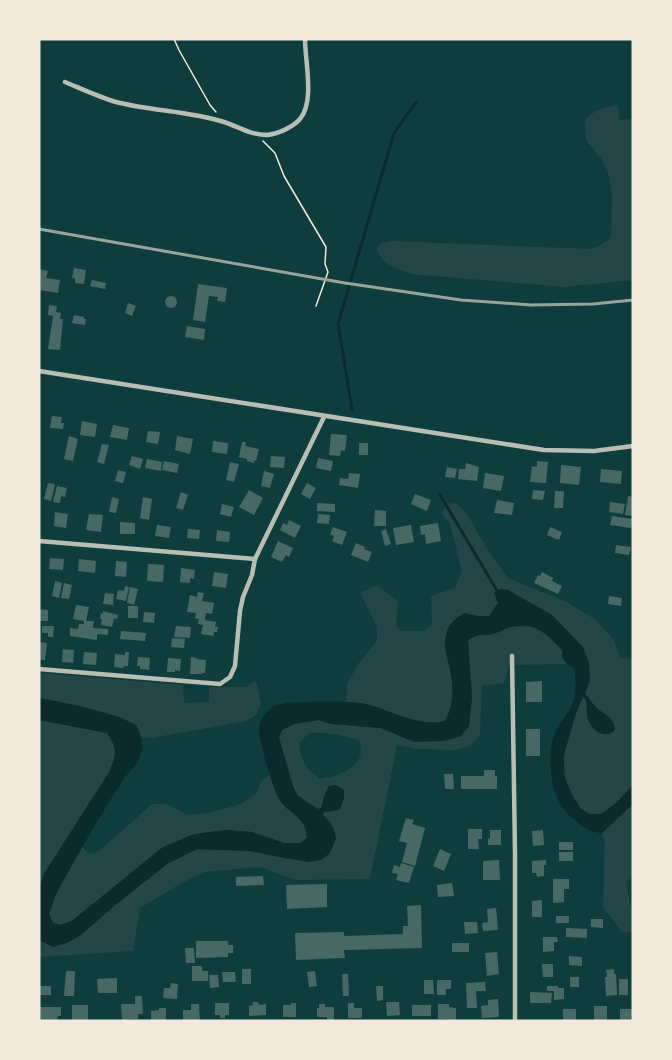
<svg xmlns="http://www.w3.org/2000/svg" width="672" height="1060" font-family="'DejaVu Sans',sans-serif">
<style>
.green{fill:#244646;fill-rule:evenodd}
.water{fill:#0a2a2b}
.lines{fill:none;stroke-linecap:round;stroke-linejoin:round}
.stream{stroke:#0a2a2b;stroke-width:3}
.building{fill:#486865}
.path{stroke:#f1e9da;stroke-width:1.5}
.minor{stroke:#b8beb3;stroke-width:4.5}
.rail{stroke:#97a49c;stroke-width:3}
</style>
<rect width="100%" height="100%" fill="#0f3d3e"/>
<g class="green">
<path d="M618 105 619 120 633 119V280L564 287 411 274C397 269 382 265 377 249L381 243 392 241 592 249 601 245 611 238 612 196 609 176 603 161 586 140 585 120C594 109 605 108 618 105Z"/>
<path d="M449 503 457 504 467 514 489 552 508 578 567 602 596 620 614 640 620 658 633 659V785C624 794 615 806 603 813 597 816 590 815 585 812 569 803 564 775 564 758 565 746 577 707 583 697 589 701 587 712 587 719L610 718 594 706 589 698 585 694 590 680 582 647 552 615 508 590 489 616H478L464 613C459 620 447 633 445 641 443 652 449 663 451 674 454 690 452 706 445 721 416 728 389 708 360 703 356 702 351 702 346 702L347 684 358 664 377 641V627L360 593 377 585 398 601 396 627 403 631H423L432 625 431 596 455 588 462 571 450 524 441 513Z"/>
<path d="M531 626 545 633 562 650V658L567 664 509 665 504 683 482 686 480 735 470 746 455 750 416 749 397 745 370 879 296 880 260 867 204 872 180 884 140 908 133 951 39 957V940L41 942 67 943 81 935 114 906 167 864 197 849 250 851 288 859 329 854C339 833 337 834 323 815L324 812H330L325 794 321 808 318 809 298 796 293 786 279 737 282 730 294 724 319 720 331 724 381 728 415 742 469 726 472 698 468 640 477 635 493 634 510 627ZM309 733C327 732 342 735 359 740 360 743 361 747 361 750 361 770 335 776 320 779 306 768 301 762 299 743Z"/>
<path d="M39 673 183 685 184 703 209 702V687H245L256 681 261 704 256 715 246 721 152 738 141 737C140 733 138 727 134 725 119 712 60 702 39 698Z"/>
<path d="M39 720 107 733C119 750 116 756 108 774L45 872 39 888Z"/>
<path d="M270 774C273 784 275 796 283 804 294 816 306 819 307 837L300 843H284L252 832 226 830 163 847 73 920 61 925 53 923 49 914 56 894 82 847 90 854 99 851 152 804H167L187 815 209 813 241 804 256 794 261 782Z"/>
<polygon points="633,804 633,877 626,882 633,919 633,932 622,932 603,907 605,843 602,833"/>
</g>
<path class="water" d="M500 589 508 590 552 615 583 647 589 663 590 680 585 694C589 698 591 702 595 706 603 715 615 717 615 730 605 740 592 731 588 719 586 713 587 705 586 699L583 697 576 713 564 755V775L572 795 581 809 590 814H601L616 803 633 785V804L602 833C589 833 579 824 570 816 550 799 546 756 555 733 559 722 568 715 572 705 577 694 576 679 574 668 565 663 562 660 562 650 546 633 533 620 508 628 504 629 500 632 495 633 483 637 481 632 468 640L472 698 469 726 461 736 445 741 414 742 381 728 331 724 319 720 294 724 282 730 279 738 293 786 298 796 318 809 321 808 325 794 329 786 336 785 344 790C345 798 343 804 339 810L324 812 323 815 330 822 334 830 336 839 329 854 321 860 308 862 250 851 197 849 167 864 114 906 81 935 67 943 53 947 39 940V888L45 872 108 774C116 756 119 750 107 733L39 720V698L78 706 119 717 136 725 141 737 143 748 137 763 125 777 109 802 82 847 56 894 49 914 53 923 61 925 73 920 163 847 194 834 226 830 252 832 284 843H300L307 838C307 818 291 815 281 802 273 791 259 742 259 728 259 719 267 711 274 706 286 700 347 701 361 703 389 708 416 728 445 721 453 707 454 691 451 675 449 658 440 642 450 625 453 620 460 616 464 613L478 616H489L498 603 494 593Z"/>
<g class="lines">
<g class="stream">
<polyline points="352,409 338,324 394,133 416,102"/>
<polyline points="440,495 499,594"/>
</g>
</g>
<g class="building">
<polygon points="74,268 86,270 84,284 75,283 75,278 72,278"/>
<polygon points="39,269 48,271 46,278 60,280 58,293 39,290"/>
<polygon points="92,280 106,283 105,289 90,286"/>
<polygon points="198,284 227,288 225,302 217,301 218,297 209,296 205,322 193,320"/>
<circle cx="171" cy="302" r="6"/>
<polygon points="128,303 136,306 132,316 125,313"/>
<polygon points="49,305 57,306 56,312 61,313 60,319 63,319 60,350 48,349 53,316 48,315"/>
<polygon points="74,315 84,317 84,319 86,319 85,325 72,323"/>
<polygon points="187,326 205,329 204,340 185,337"/>
<polygon points="52,416 62,417 61,423 64,423 63,429 50,428"/>
<polygon points="82,421 97,424 95,437 80,435"/>
<polygon points="113,425 129,428 127,440 110,437"/>
<polygon points="148,431 160,432 158,444 146,442"/>
<polygon points="331,434 347,435 345,451 341,450 340,456 329,455"/>
<polygon points="69,436 78,439 73,461 64,459"/>
<polygon points="177,436 193,439 190,454 175,450"/>
<polygon points="213,441 228,443 227,454 212,452"/>
<polygon points="242,442 246,442 245,446 259,449 256,461 254,460 254,463 247,461 247,459 239,457"/>
<rect x="359" y="443" width="9" height="12"/>
<polygon points="102,444 109,445 104,464 97,462"/>
<polygon points="132,456 143,459 140,469 129,465"/>
<polygon points="271,456 285,457 284,468 270,467"/>
<polygon points="318,458 333,461 331,471 316,468"/>
<polygon points="147,459 162,462 161,471 145,468"/>
<polygon points="164,461 179,464 177,473 162,470"/>
<polygon points="537,461 548,462 546,483 530,482 532,466 537,467"/>
<polygon points="230,462 239,464 234,482 226,480"/>
<polygon points="466,463 479,467 477,481 458,479 459,469 465,469"/>
<polygon points="561,465 581,467 579,485 560,483"/>
<polygon points="447,467 457,469 455,478 445,477"/>
<polygon points="601,469 622,471 621,484 600,482"/>
<polygon points="118,470 126,472 123,483 115,481"/>
<polygon points="264,471 274,474 270,488 261,486"/>
<polygon points="349,473 360,474 358,488 339,485 340,478 348,479"/>
<polygon points="485,473 504,476 501,491 483,488"/>
<polygon points="48,483 55,484 51,501 44,499"/>
<polygon points="307,483 316,488 310,499 301,494"/>
<polygon points="57,486 67,488 65,497 61,496 60,503 53,502"/>
<polygon points="249,490 263,498 254,515 239,507"/>
<polygon points="533,490 545,491 543,500 532,499"/>
<polygon points="555,491 564,491 563,508 554,508"/>
<polygon points="181,492 188,495 183,510 176,508"/>
<polygon points="415,494 431,500 427,511 411,504"/>
<polygon points="628,496 633,497 633,516 625,515"/>
<polygon points="112,497 119,499 116,513 109,512"/>
<polygon points="143,497 152,499 149,520 140,518"/>
<polygon points="497,500 514,503 512,515 494,513"/>
<polygon points="610,502 625,504 623,514 609,512"/>
<polygon points="317,503 335,504 335,512 317,511"/>
<polygon points="222,504 234,507 231,517 220,514"/>
<polygon points="375,510 386,511 386,526 374,526"/>
<polygon points="55,512 68,514 66,528 54,526"/>
<polygon points="89,514 103,515 101,532 86,530"/>
<polygon points="318,514 330,515 329,524 317,523"/>
<polygon points="612,516 633,519 631,528 610,525"/>
<polygon points="289,520 301,526 295,538 280,530 283,523 287,525"/>
<polygon points="120,522 135,523 135,534 120,534"/>
<polygon points="438,523 441,541 426,544 425,534 421,535 420,526"/>
<polygon points="157,525 171,527 169,538 155,536"/>
<polygon points="411,525 414,542 396,545 393,528"/>
<polygon points="333,527 347,532 342,545 332,541 334,536 330,534"/>
<polygon points="550,527 562,532 559,540 547,535"/>
<polygon points="188,529 200,530 199,539 187,538"/>
<polygon points="386,529 391,544 385,546 381,531"/>
<polygon points="217,530 230,532 229,542 216,541"/>
<polygon points="278,541 293,548 289,557 286,555 282,562 271,557"/>
<polygon points="356,543 365,547 364,549 372,552 368,562 351,555"/>
<polygon points="616,545 631,547 629,555 615,553"/>
<polygon points="50,558 64,559 63,570 49,569"/>
<polygon points="79,559 96,561 95,573 78,571"/>
<polygon points="116,561 127,562 126,577 115,576"/>
<polygon points="148,564 164,565 163,582 147,581"/>
<polygon points="181,568 195,570 194,579 190,578 190,583 180,582"/>
<polygon points="214,572 228,574 226,588 212,586"/>
<polygon points="542,572 553,578 552,581 562,586 558,594 534,583 538,575 540,576"/>
<polygon points="55,581 62,583 59,598 52,596"/>
<polygon points="64,583 72,585 69,599 61,598"/>
<polygon points="125,586 129,587 126,601 116,599 118,590 124,591"/>
<polygon points="130,587 138,589 134,605 127,603"/>
<polygon points="198,592 204,593 202,601 214,603 212,614 206,613 205,620 216,622 215,627 218,627 217,632 214,632 214,636 201,634 203,625 198,624 199,619 195,618 196,613 187,612 190,595 197,597"/>
<polygon points="105,593 114,594 113,605 103,604"/>
<polygon points="609,596 622,598 621,606 608,604"/>
<polygon points="76,605 89,607 86,621 94,621 93,628 108,629 108,635 97,634 97,640 70,636 70,628 78,629 79,624 84,624 84,621 73,619"/>
<rect x="128" y="606" width="10" height="12"/>
<polygon points="39,609 48,610 48,621 39,621"/>
<polygon points="103,611 118,615 117,619 114,618 112,627 101,625 102,619 100,619 101,613 103,614"/>
<polygon points="144,612 155,613 154,623 143,622"/>
<polygon points="42,626 54,626 53,637 48,637 48,633 42,633"/>
<polygon points="176,626 191,627 190,638 174,637"/>
<polygon points="121,631 146,633 145,641 120,639"/>
<polygon points="172,638 185,639 184,648 171,647"/>
<polygon points="39,642 47,643 45,660 39,660"/>
<polygon points="63,649 74,650 73,663 62,662"/>
<polygon points="84,652 97,653 96,665 83,664"/>
<polygon points="125,652 129,652 128,666 124,666 123,668 114,667 115,654 125,655"/>
<polygon points="138,657 150,658 149,670 140,669 140,666 137,666"/>
<polygon points="191,657 197,658 196,659 206,660 205,673 202,673 202,674 190,674"/>
<polygon points="168,658 181,659 180,671 175,670 175,672 167,672"/>
<polygon points="542,681 542,702 526,702 526,682"/>
<rect x="526" y="729" width="14" height="27"/>
<polygon points="484,770 495,770 495,776 497,776 497,789 461,789 461,776 484,776"/>
<polygon points="444,774 453,774 454,789 445,789"/>
<polygon points="406,818 414,820 412,824 425,828 415,866 402,862 407,843 399,841"/>
<polygon points="468,829 482,829 482,839 478,839 479,849 468,849"/>
<polygon points="490,830 501,830 501,845 488,845 488,839 490,838"/>
<polygon points="543,830 544,845 533,846 532,831"/>
<rect x="559" y="842" width="14" height="8"/>
<polygon points="440,849 451,854 444,871 433,866"/>
<rect x="559" y="852" width="14" height="9"/>
<polygon points="499,860 500,880 483,880 483,861"/>
<polygon points="546,860 546,865 544,865 544,876 537,877 536,873 532,873 532,861"/>
<polygon points="401,863 414,867 409,883 396,880 398,874 392,873 394,865 400,867"/>
<polygon points="263,876 264,885 236,886 236,877"/>
<polygon points="553,879 569,879 569,889 564,889 564,902 553,903"/>
<polygon points="452,883 454,896 438,897 437,885"/>
<polygon points="327,884 327,907 287,909 286,885"/>
<polygon points="542,900 542,917 532,917 532,901"/>
<polygon points="421,905 422,948 344,950 345,958 296,960 295,933 344,932 344,936 403,934 403,926 408,926 407,906"/>
<polygon points="496,908 498,930 483,931 482,923 488,922 487,909"/>
<rect x="556" y="916" width="13" height="7"/>
<polygon points="591,919 603,919 603,928 591,927"/>
<polygon points="464,922 477,922 478,933 465,934"/>
<polygon points="566,928 587,929 587,938 566,937"/>
<polygon points="543,937 557,937 558,942 554,942 554,951 543,952"/>
<polygon points="196,941 228,941 228,945 233,945 233,953 228,953 228,957 196,958"/>
<rect x="452" y="943" width="17" height="9"/>
<polygon points="185,948 194,948 195,963 186,963"/>
<polygon points="497,952 499,974 487,976 485,953"/>
<polygon points="569,956 582,957 582,966 569,965"/>
<polygon points="542,964 553,964 553,977 543,977"/>
<polygon points="192,966 202,966 202,971 208,971 208,981 192,981"/>
<rect x="242" y="969" width="9" height="15"/>
<polygon points="614,969 614,974 616,974 617,995 606,996 605,977 607,977 606,970"/>
<polygon points="66,971 75,971 74,996 64,996"/>
<polygon points="315,971 317,986 309,987 307,972"/>
<polygon points="222,972 235,972 236,982 223,982"/>
<polygon points="342,974 348,974 349,996 343,996"/>
<polygon points="209,975 218,975 219,987 210,988"/>
<rect x="570" y="977" width="9" height="10"/>
<polygon points="117,978 117,993 98,993 97,979"/>
<rect x="619" y="979" width="9" height="16"/>
<polygon points="424,980 433,980 434,994 424,994"/>
<polygon points="437,980 451,980 451,989 446,989 446,995 437,995"/>
<polygon points="485,982 486,991 476,991 477,1008 467,1008 466,983"/>
<polygon points="171,983 178,984 177,999 163,998 164,988 170,988"/>
<rect x="40" y="986" width="11" height="9"/>
<polygon points="376,986 383,986 383,1000 377,1001"/>
<polygon points="547,986 558,986 558,988 564,988 564,999 554,1000 554,991 547,991"/>
<polygon points="530,992 552,993 551,1003 530,1003"/>
<polygon points="135,996 142,996 143,1014 138,1014 138,1019 122,1020 121,1004 135,1004"/>
<polygon points="498,999 499,1017 482,1018 481,1006 488,1005 488,1000"/>
<polygon points="253,1002 258,1002 259,1005 266,1004 266,1015 249,1016 249,1006 253,1005"/>
<polygon points="386,1002 399,1002 400,1015 387,1016"/>
<polygon points="215,1003 229,1003 229,1015 225,1015 225,1018 220,1018 220,1015 215,1015"/>
<polygon points="291,1003 296,1003 296,1017 283,1017 283,1005 291,1005"/>
<polygon points="348,1003 354,1003 354,1008 362,1008 362,1018 348,1018"/>
<polygon points="191,1004 199,1004 200,1021 183,1021 183,1010 191,1010"/>
<polygon points="319,1004 325,1004 325,1007 334,1007 334,1020 327,1021 327,1017 317,1017 317,1008 319,1008"/>
<polygon points="438,1004 449,1004 449,1007 456,1008 456,1020 438,1019"/>
<rect x="72" y="1005" width="16" height="16"/>
<rect x="412" y="1005" width="19" height="11"/>
<rect x="594" y="1006" width="13" height="14"/>
<polygon points="40,1007 61,1007 61,1016 58,1016 57,1021 40,1020"/>
<polygon points="159,1008 166,1008 166,1021 151,1021 151,1011 159,1010"/>
<rect x="563" y="1009" width="13" height="12"/>
<rect x="620" y="1009" width="13" height="11"/>
</g>
<g class="lines">
<g class="path">
<polyline points="174,39 179,50 210,105 216,112"/>
<polyline points="263,141 275,153 284,176 326,247 325,264 328,272 316,306"/>
</g>
<g class="minor">
<path d="M65 82C82 89 99 97 116 102 151 111 189 111 224 122 239 127 251 135 267 135 278 134 293 127 300 119 315 101 305 62 305 39"/>
<polyline points="39,371 544,450 594,451 633,446"/>
<polyline points="39,541 255,559 324,417"/>
<polyline points="512,656 515,853 515,1021"/>
<polyline points="39,669 220,684 230,677 235,666 240,611 243,597 252,575 255,559"/>
</g>
<polyline class="rail" points="39,229 345,283 461,300 531,305 593,304 633,300"/>
</g>
<rect width="672" height="1060" fill="none" stroke="#f1e9da" stroke-width="81"/>
</svg>
